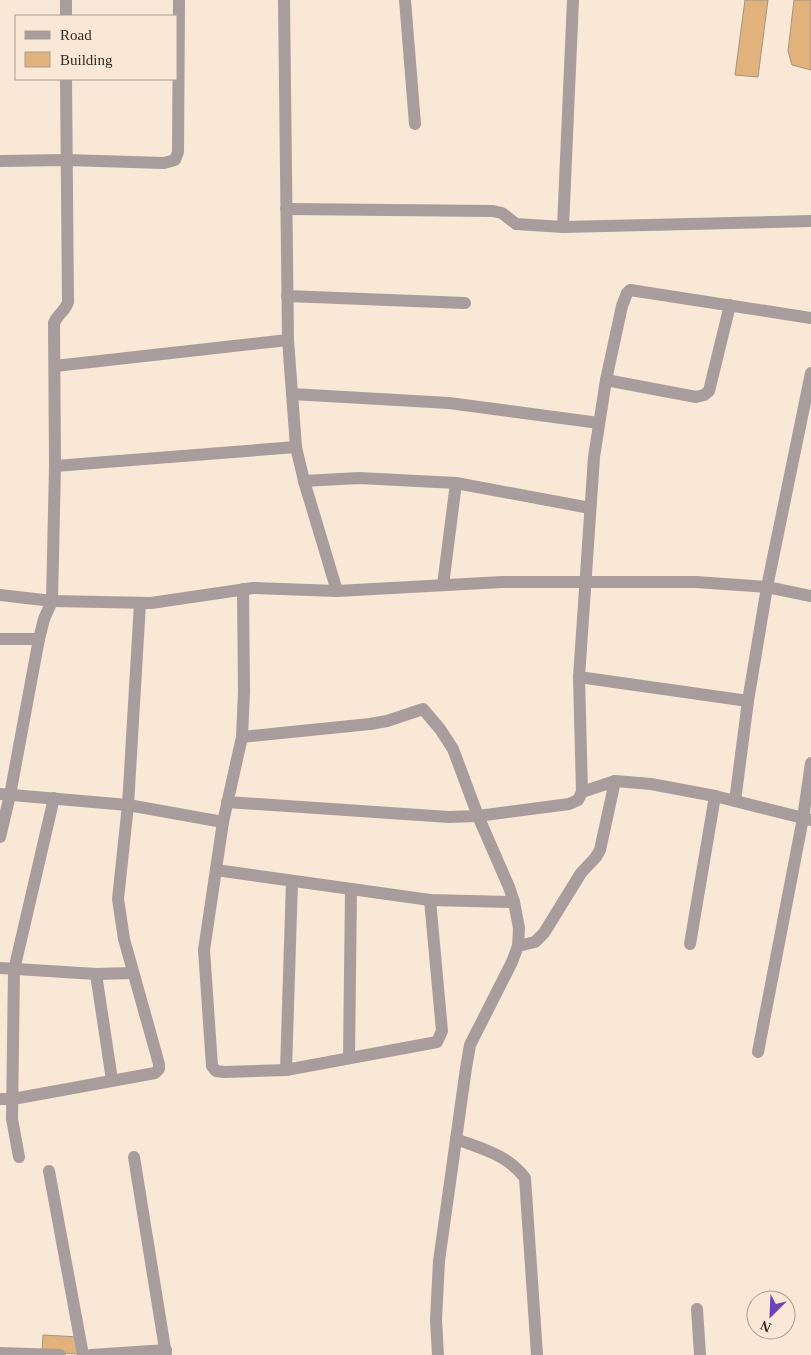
<svg xmlns="http://www.w3.org/2000/svg" width="811" height="1355" font-family="'Times New Roman',serif">
<style>
.building{fill:#e1b27c;stroke:#a39483}
.lines{fill:none;stroke-linecap:round;stroke-linejoin:round}
.street{stroke:#a89d9c;stroke-width:12}
</style>
<rect width="100%" height="100%" fill="#f9e8d6"/>
<g class="building">
<polygon points="745,0 768,0 758,77 735,75"/>
<polygon points="794,0 811,0 811,70 792,65 788,51"/>
<polygon points="43,1335 79,1337 78,1354 42,1352"/>
</g>
<g class="lines">
<g class="street">
<polyline points="66,0 66,16"/>
<polyline points="284,0 288,340 296,447 304,481 337,591"/>
<polyline points="405,0 415,124"/>
<polyline points="0,161 67,160 164,163 175,160 178,152 179,0"/>
<polyline points="286,209 493,211 502,213 516,224 563,227 811,221"/>
<polyline points="563,227 573,0"/>
<polyline points="287,296 465,303"/>
<polyline points="55,366 288,340"/>
<polyline points="606,380 696,397 704,395 709,391 730,305"/>
<polyline points="292,394 449,403 599,423"/>
<polyline points="55,466 296,447"/>
<polyline points="304,481 359,478 456,483 590,508"/>
<polyline points="443,585 456,483"/>
<polyline points="243,589 244,692 242,737 223,822 204,950 212,1066 216,1071 224,1072 286,1070 437,1042 442,1031 430,900"/>
<polyline points="0,595 52,601 151,603 253,588 337,591 502,582 696,582 767,587 811,596"/>
<polyline points="0,639 39,639"/>
<polyline points="579,677 748,701"/>
<polyline points="242,737 370,724 387,721 423,709 440,729 453,749 478,816 509,887 514,902 519,928 518,946 512,962 470,1045 466,1068 439,1261 436,1320 438,1355"/>
<polyline points="582,792 579,677 594,457 606,380 622,306 627,293 630,290 811,318"/>
<polyline points="0,794 128,805 223,822"/>
<polyline points="735,801 748,701 767,587 811,373"/>
<polyline points="227,802 449,817 478,816 569,804 578,800 582,792 615,781 651,784 715,796 811,820"/>
<path d="M0 837 10 795 39 639 44 619 52 601 55 466 54 323C58 313 65 312 68 302L66 79"/>
<polyline points="216,870 430,900 514,902"/>
<polyline points="690,944 715,796"/>
<polyline points="518,946 535,942 544,933 581,873 596,857 600,850 615,781"/>
<polyline points="0,968 96,974 133,973"/>
<polyline points="96,974 112,1080"/>
<polyline points="758,1052 803,818 811,763"/>
<polyline points="349,1058 351,889"/>
<polyline points="286,1070 292,881"/>
<polyline points="0,1099 13,1099 155,1073 159,1069 159,1064 124,939 118,899 128,805 140,603"/>
<path d="M456 1139C482 1149 508 1155 525 1178L537 1355"/>
<polyline points="19,1157 12,1119 14,970 54,798"/>
<polyline points="134,1157 166,1355"/>
<polyline points="49,1171 83,1355"/>
<polyline points="697,1309 700,1355"/>
<polyline points="0,1353 60,1355"/>
<polyline points="91,1355 166,1350"/>
</g>
</g>
<rect x="15" y="15" width="162" height="65" fill="#f9e8d6" stroke="#a99d8f"/>
<rect x="25" y="31" width="25" height="8" fill="#a89d9c" stroke="#a99d8f"/>
<text x="60" y="40" font-size="15" fill="#322c25">Road</text>
<rect x="25" y="52" width="25" height="15" fill="#e1b27c" stroke="#a99d8f"/>
<text x="60" y="65" font-size="15" fill="#322c25">Building</text>
<g transform="translate(771 1315) rotate(204)"><circle r="24" fill="#f9e8d6" stroke="#a99d8f"/>
<path d="M0-4L9 19L0 12L-9 19Z" fill="#7141b8"/>
<text y="-8" font-size="14" font-weight="bold" text-anchor="middle" fill="#322c25">N</text>
</g>
</svg>
